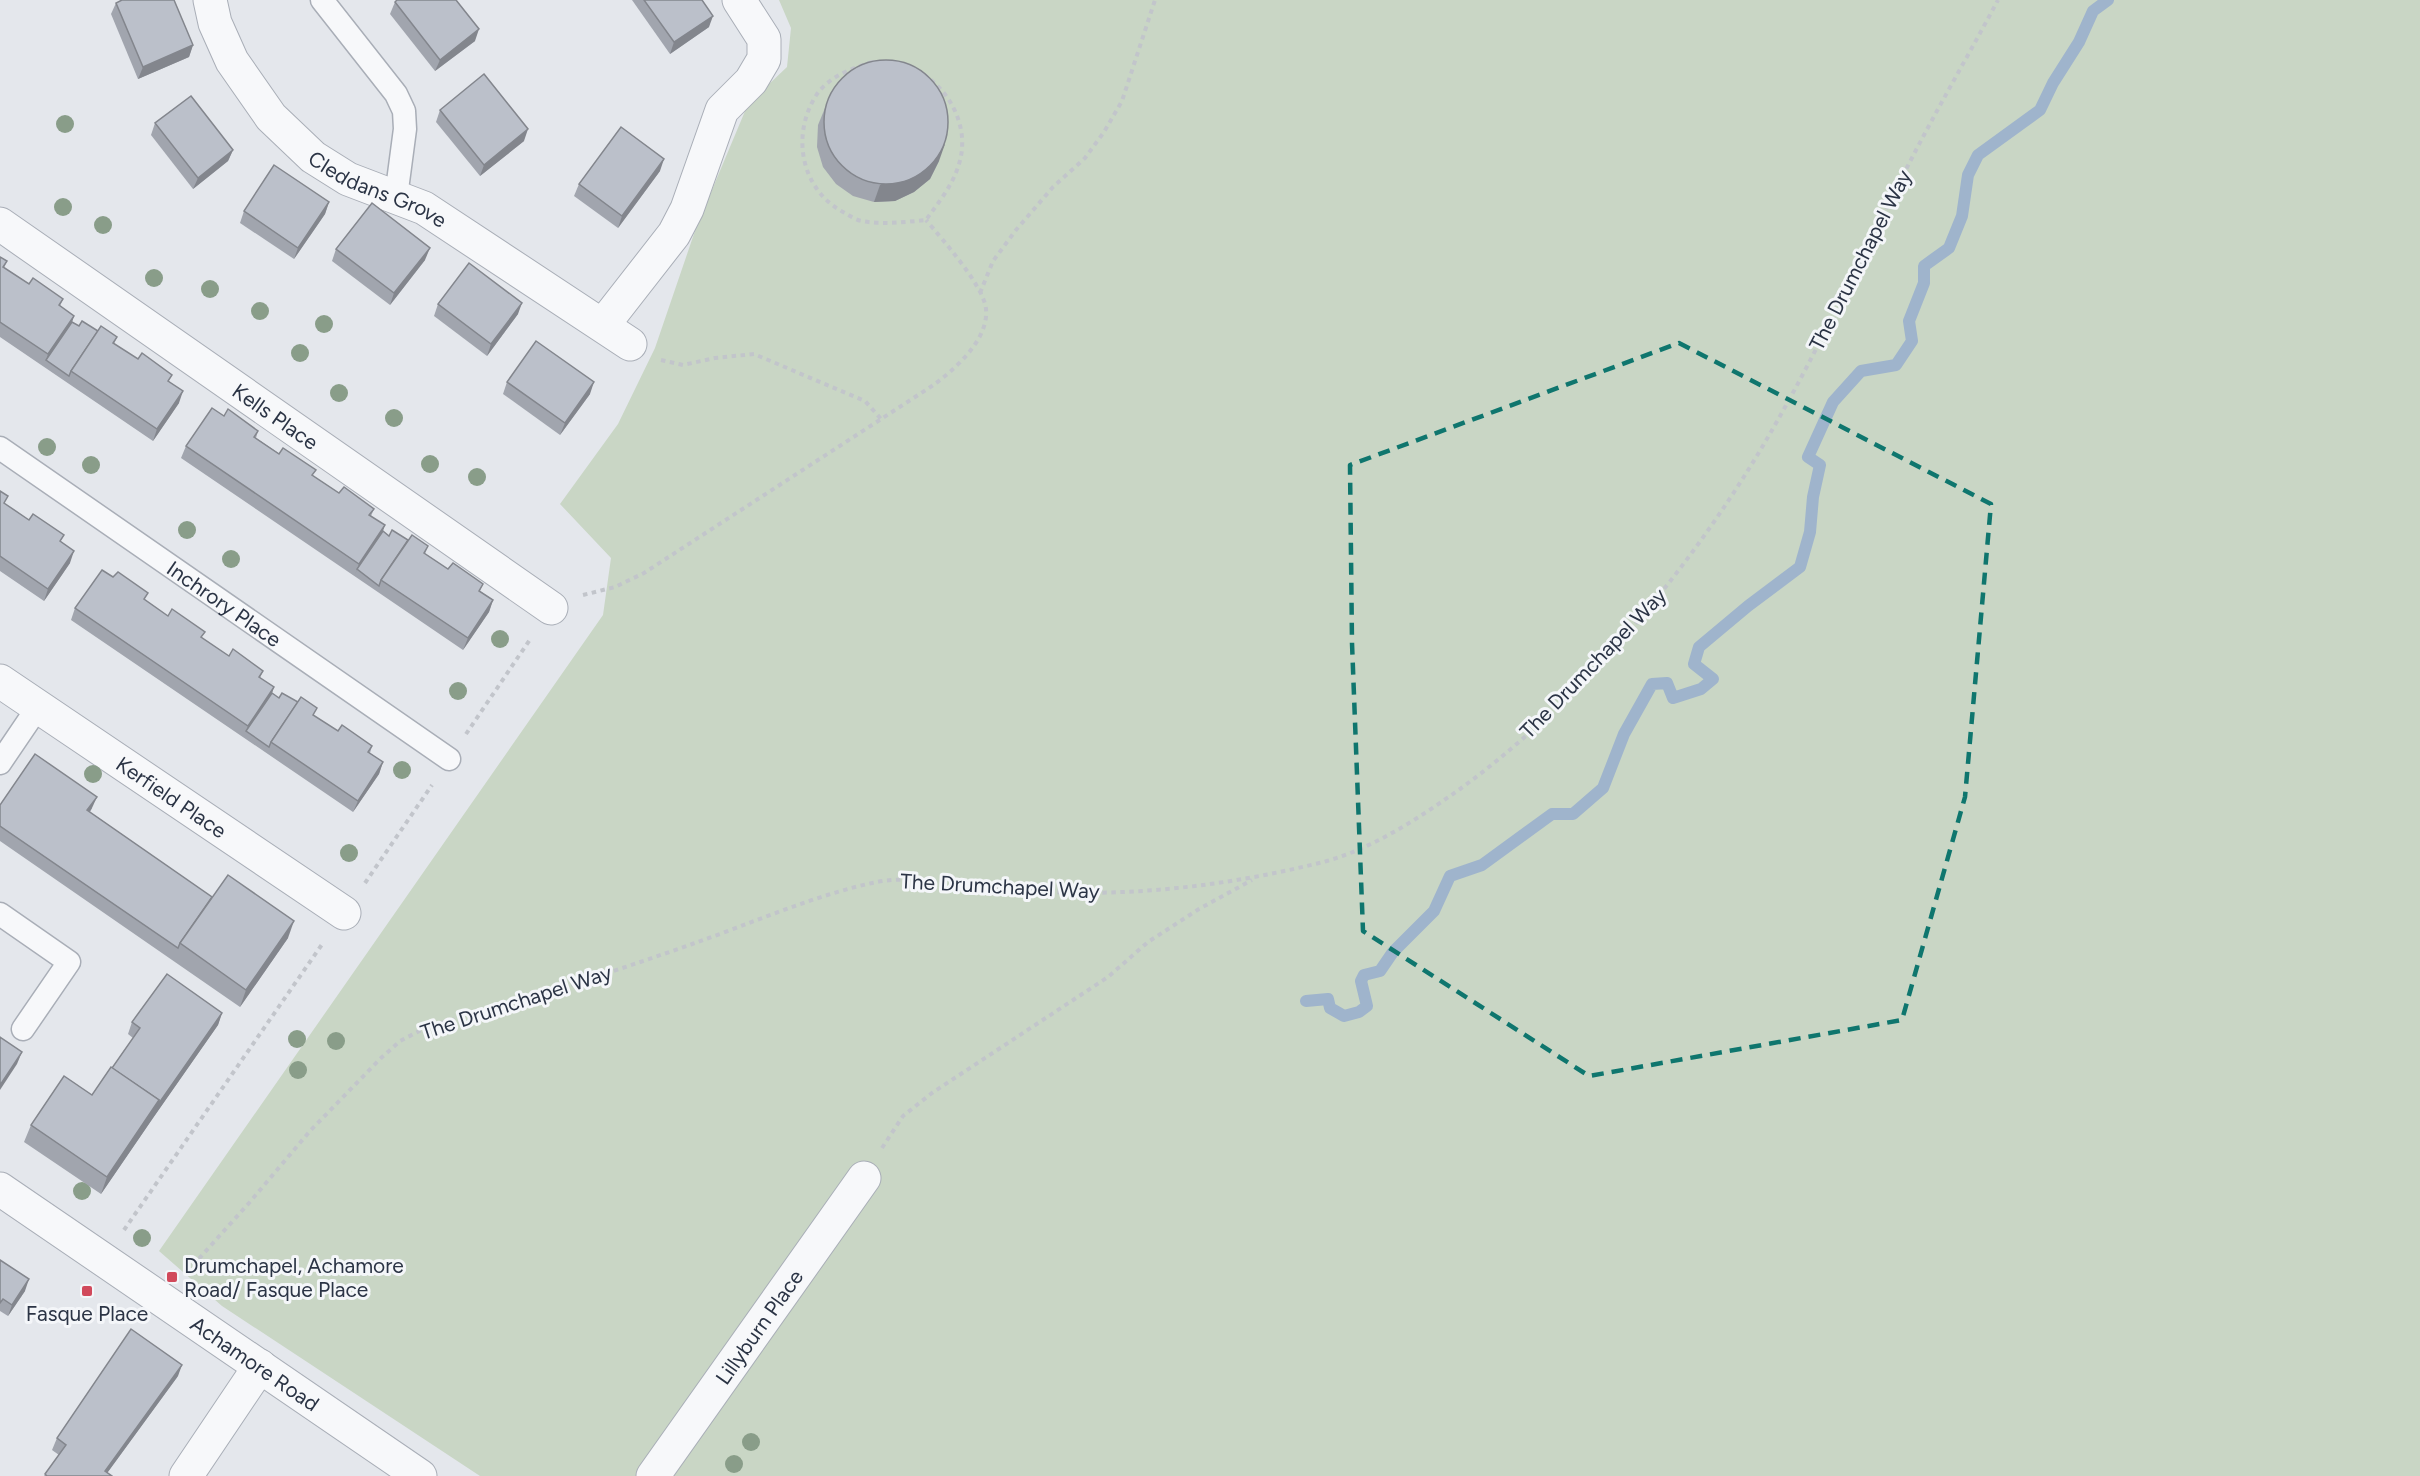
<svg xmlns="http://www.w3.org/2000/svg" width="2420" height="1476" font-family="Figtree,sans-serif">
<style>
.green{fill:#c9d6c5}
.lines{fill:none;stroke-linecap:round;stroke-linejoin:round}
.stream{stroke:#9fb4cc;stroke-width:12}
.service-casing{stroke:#a9aeb7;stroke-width:25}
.minor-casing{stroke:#a9aeb7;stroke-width:35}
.path{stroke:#c2c5cb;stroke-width:4;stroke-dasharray:4.5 4.5;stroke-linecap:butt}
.service{stroke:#f7f8fa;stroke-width:22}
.minor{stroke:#f7f8fa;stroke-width:33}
.tree{fill:#899d89}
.wall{fill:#a1a5ae}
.shaded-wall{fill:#83868d}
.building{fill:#bbc0ca;stroke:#83868d;stroke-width:1.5}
.marked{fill:none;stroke:#0f766e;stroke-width:4.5;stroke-dasharray:12 8;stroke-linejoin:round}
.poi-dot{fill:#d1495b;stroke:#f4f6f9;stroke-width:2}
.labels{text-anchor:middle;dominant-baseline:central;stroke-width:6;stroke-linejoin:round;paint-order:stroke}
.street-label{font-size:21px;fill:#2b3445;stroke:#f4f6f9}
.poi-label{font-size:21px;fill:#2b3445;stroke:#f4f6f9;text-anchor:start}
</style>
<rect width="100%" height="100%" fill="#e4e7ec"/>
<polygon class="green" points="779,0 2420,0 2420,1476 480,1476 222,1306 159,1251 603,615 611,558 560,504 618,424 655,348 696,228 748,104 787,67 791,28"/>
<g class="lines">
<polyline class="stream" points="1306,1001 1328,999 1330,1008 1344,1016 1359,1012 1367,1006 1361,981 1364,975 1380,971 1393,952 1434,911 1450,876 1482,865 1552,814 1573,814 1603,788 1624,734 1652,684 1667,683 1673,698 1701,689 1713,679 1694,664 1699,647 1748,606 1800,567 1810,532 1813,497 1820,465 1808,457 1833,402 1861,371 1896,365 1912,341 1909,321 1924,283 1924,266 1949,248 1962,216 1968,175 1978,155 2040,110 2053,83 2079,42 2093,11 2108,0"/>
<g class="service-casing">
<g id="service">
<polyline points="322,0 396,94 404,111 405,129 396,197"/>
<path id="s1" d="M0 448 449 759"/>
<polyline points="0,763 38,707"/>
<polyline points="0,914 69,962 23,1029"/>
</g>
</g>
<g class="minor-casing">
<g id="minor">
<path id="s2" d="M210 0 215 23 232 61 271 117 313 157 348 179 424 208 630 344"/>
<path id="s3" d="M0 224 551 608"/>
<polyline points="603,325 674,234 687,209 722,110 751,81 764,59 764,39 739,0"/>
<path id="s4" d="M0 681 344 913"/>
<path id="s5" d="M0 1189 420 1476"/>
<polyline points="186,1476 260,1366"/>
<path id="s6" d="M653 1476 864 1178"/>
</g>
</g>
<g class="path">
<path d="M872 62C882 63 894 62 904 65 944 78 972 123 959 164 953 185 938 203 926 220 905 222 883 225 862 221 856 220 850 216 845 213 801 191 790 135 817 94 830 76 851 69 872 62Z"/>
<polyline points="980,293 993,261 1016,230 1053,187 1085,158 1104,132 1122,101 1155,0"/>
<polyline points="661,360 683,365 715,358 754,354 865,401 881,419"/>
<path d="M583 595 615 587 644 573 932 386C954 370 989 340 986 309 984 286 942 239 926 220"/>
<polyline points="466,734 531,638"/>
<polyline points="365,883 432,785"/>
<polyline points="882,1148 903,1116 932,1093 1108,977 1148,942 1199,909 1252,880"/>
<polyline points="124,1230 323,943"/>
<path d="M187 1272 249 1203 310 1131 381 1058 400 1041 427 1027C516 1003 605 975 692 944 750 924 817 894 877 882 906 876 938 883 968 886 996 889 1023 891 1050 892 1138 896 1229 885 1315 864 1368 852 1416 820 1460 789 1577 704 1683 578 1758 454 1820 351 1868 240 1924 135 1948 90 1974 45 1998 0"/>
</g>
<use href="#service" class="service"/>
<use href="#minor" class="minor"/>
</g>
<g class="tree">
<circle cx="65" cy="124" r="9"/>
<circle cx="63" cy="207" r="9"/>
<circle cx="103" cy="225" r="9"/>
<circle cx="154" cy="278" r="9"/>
<circle cx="210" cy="289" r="9"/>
<circle cx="260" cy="311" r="9"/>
<circle cx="324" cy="324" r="9"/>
<circle cx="300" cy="353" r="9"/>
<circle cx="339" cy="393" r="9"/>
<circle cx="394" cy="418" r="9"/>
<circle cx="47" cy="447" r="9"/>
<circle cx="430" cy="464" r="9"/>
<circle cx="91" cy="465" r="9"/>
<circle cx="477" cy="477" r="9"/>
<circle cx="187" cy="530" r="9"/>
<circle cx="231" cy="559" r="9"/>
<circle cx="500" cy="639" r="9"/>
<circle cx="458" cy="691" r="9"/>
<circle cx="402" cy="770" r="9"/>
<circle cx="93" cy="774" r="9"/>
<circle cx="349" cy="853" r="9"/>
<circle cx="297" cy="1039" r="9"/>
<circle cx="336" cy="1041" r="9"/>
<circle cx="298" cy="1070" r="9"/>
<circle cx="82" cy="1191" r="9"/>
<circle cx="142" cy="1238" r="9"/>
<circle cx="751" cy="1442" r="9"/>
<circle cx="734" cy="1464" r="9"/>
</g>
<g class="wall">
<polygon points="632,0 702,0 709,27 670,54"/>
<polygon points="395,2 475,41 435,71 390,14"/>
<polygon points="116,3 193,45 189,57 138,79 111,14"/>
<polygon points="825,108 939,161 930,179 914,192 895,201 874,202 853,196 836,184 823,167 817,147 818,125"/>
<polygon points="440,110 524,141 480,176 436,122"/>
<polygon points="155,123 233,150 228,161 193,189 151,135"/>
<polygon points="660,171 618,228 574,196 579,184"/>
<polygon points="329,202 325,214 294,259 240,223 244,211"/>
<polygon points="336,249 425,260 390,305 332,261"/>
<polygon points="0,257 7,261 4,268 29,284 63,299 60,306 74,316 72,322 79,326 117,337 114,344 170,382 179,403 153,441 0,337"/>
<polygon points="438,304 518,314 487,356 434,316"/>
<polygon points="507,382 590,394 560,435 503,394"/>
<polygon points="224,416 258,431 256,438 339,493 374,509 371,516 383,531 389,536 428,546 425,554 448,569 483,584 480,591 493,600 489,612 463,650 181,458 186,446"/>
<polygon points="0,491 5,504 61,542 70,563 44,601 0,571"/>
<polygon points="113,577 168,616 229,656 263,671 260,678 274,687 272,693 279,698 314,716 338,731 372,746 370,753 383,762 379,774 353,812 71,620 75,608"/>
<polygon points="0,805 92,808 90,812 212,897 288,938 240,1007 0,841"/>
<polygon points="222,1013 218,1025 153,1118 101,1194 24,1142 31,1125 92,1095 112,1068 133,1038 128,1034 132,1022"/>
<polygon points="0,1260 25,1291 8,1316 0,1311"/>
<polygon points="178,1376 107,1473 112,1476 44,1476 59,1455 52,1450 57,1438"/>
</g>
<g class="shaded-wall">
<polygon points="713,16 709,27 670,54 674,42"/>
<polygon points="479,29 475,41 435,71 440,60"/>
<polygon points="193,45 189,57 138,79 143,67"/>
<polygon points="528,129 524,141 480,176 484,165"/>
<polygon points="945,144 939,161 930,179 914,192 895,201 874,202 880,185"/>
<polygon points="233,150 228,161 193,189 198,178"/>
<polygon points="664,159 660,171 618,228 622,216"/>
<polygon points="329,202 325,214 294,259 298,248"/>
<polygon points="430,248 425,260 390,305 394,293"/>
<polygon points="522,303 518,314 487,356 491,344"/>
<polygon points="74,316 70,328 46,360 44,366 48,354"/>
<polygon points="594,382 590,394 560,435 565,423"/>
<polygon points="183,391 179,403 153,441 157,429"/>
<polygon points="385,525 381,537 357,569 355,575 359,564"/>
<polygon points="74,551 70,563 44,601 48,589"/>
<polygon points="493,600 489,612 463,650 468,638"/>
<polygon points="274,687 270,699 246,731 248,726"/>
<polygon points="383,762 379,774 353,812 358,801"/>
<polygon points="97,797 92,808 83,822 87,810"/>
<polygon points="294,921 288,938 240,1007 246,990"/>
<polygon points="222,1013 218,1025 153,1118 101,1194 107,1177 159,1100"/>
<polygon points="22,1052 17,1064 0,1090 0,1085"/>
<polygon points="29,1279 25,1291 8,1316 12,1305"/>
<polygon points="182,1365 178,1376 105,1476 105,1471"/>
</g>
<g class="building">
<polygon points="122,0 174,0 193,45 143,67 116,3"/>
<polygon points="397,0 456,0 479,29 440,60 395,2"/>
<polygon points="644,0 702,0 713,16 674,42"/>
<circle cx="886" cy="122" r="62"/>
<polygon points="484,74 528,129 484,165 440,110"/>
<polygon points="191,96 233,150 198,178 155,123"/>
<polygon points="621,127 664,159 622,216 579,184"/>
<polygon points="274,165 329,202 298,248 244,211"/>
<polygon points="372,203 430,248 394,293 336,249"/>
<polygon points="0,257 7,261 3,267 29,284 33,278 63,299 59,305 74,316 48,354 0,322"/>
<polygon points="469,263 522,303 491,344 438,304"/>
<polygon points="82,321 98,331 71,371 69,376 46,360 72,322 79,326"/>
<polygon points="101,326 117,337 113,343 138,359 142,353 172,375 168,381 183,391 157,429 71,371"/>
<polygon points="536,341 594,382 565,423 507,382"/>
<polygon points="212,408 224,416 228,409 258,431 254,437 279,454 283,448 316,470 312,475 339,493 344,487 374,509 369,515 385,525 359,564 186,446"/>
<polygon points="0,491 8,496 4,503 29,520 33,514 64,535 60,541 74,551 48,589 0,556"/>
<polygon points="392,530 408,540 381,580 379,586 357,569 383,531 389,536"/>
<polygon points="412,535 428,546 424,553 448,569 453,563 483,584 479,591 493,600 468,638 381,580"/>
<polygon points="102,570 113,577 118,572 148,593 144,599 168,616 172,609 205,632 201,637 229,656 233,649 263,671 259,677 274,687 248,726 75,608"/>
<polygon points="272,693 279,698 282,693 298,702 271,742 269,747 246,731"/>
<polygon points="301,697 317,708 313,715 338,731 342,725 372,746 368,752 383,762 358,801 271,742"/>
<polygon points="35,754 97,797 87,810 212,897 180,943 178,948 0,826 0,805"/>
<polygon points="228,875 294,921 246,990 180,943"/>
<polygon points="167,974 222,1013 157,1106 159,1100 112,1068 140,1028 132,1022"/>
<polygon points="0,1037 22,1052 0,1085"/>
<polygon points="111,1067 159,1100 107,1177 31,1125 64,1076 92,1095"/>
<polygon points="0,1260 29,1279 12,1305 3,1299 0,1303"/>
<polygon points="131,1329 182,1365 105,1471 112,1476 47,1476 45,1474 66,1445 57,1438"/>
</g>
<path class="marked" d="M1679 343 1991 504 1965 797 1902 1020 1589 1076 1363 931 1352 643 1350 465Z"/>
<g class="poi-dot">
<rect x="166" y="1271" width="12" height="12" rx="3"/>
<rect x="81" y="1285" width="12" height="12" rx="3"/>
</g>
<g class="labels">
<g class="street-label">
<text stroke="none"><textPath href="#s2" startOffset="264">Cleddans Grove</textPath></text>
<text transform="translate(1860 260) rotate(-63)">The Drumchapel Way</text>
<text stroke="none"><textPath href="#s3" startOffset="336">Kells Place</textPath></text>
<text stroke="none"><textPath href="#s1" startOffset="273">Inchrory Place</textPath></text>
<text transform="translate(1593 663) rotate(-46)">The Drumchapel Way</text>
<text stroke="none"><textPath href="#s4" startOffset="207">Kerfield Place</textPath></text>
<text transform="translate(1000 886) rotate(3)">The Drumchapel Way</text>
<text transform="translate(516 1002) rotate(-18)">The Drumchapel Way</text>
<text stroke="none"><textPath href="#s6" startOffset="183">Lillyburn Place</textPath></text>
<text stroke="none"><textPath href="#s5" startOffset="309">Achamore Road</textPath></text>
</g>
<g class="poi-label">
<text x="184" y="1265">Drumchapel, Achamore<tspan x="184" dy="24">Road/ Fasque Place</tspan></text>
<text x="87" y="1313" text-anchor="middle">Fasque Place</text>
</g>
</g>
</svg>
